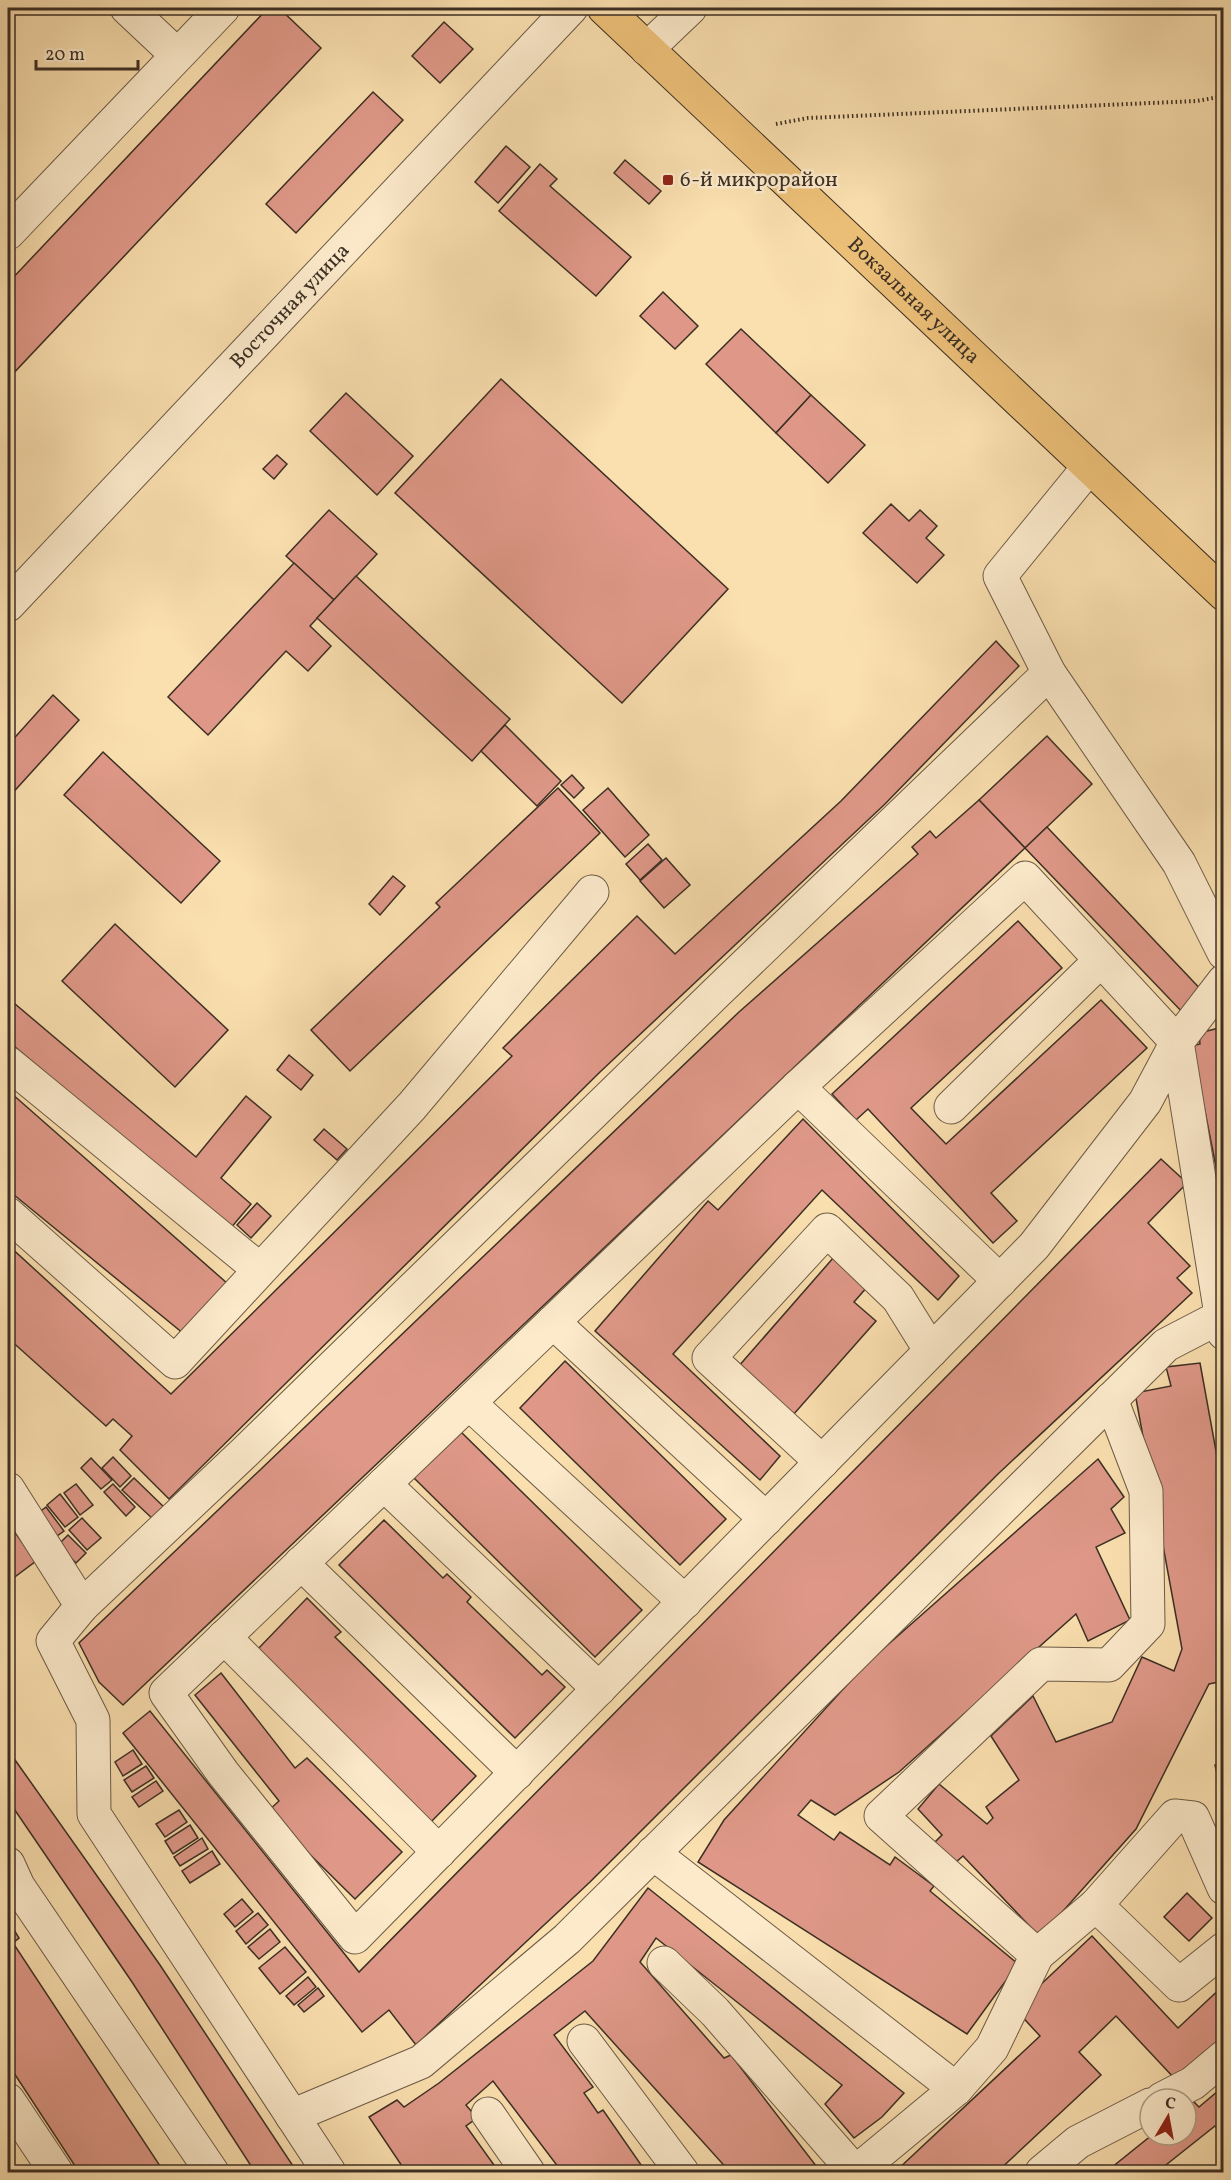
<svg xmlns="http://www.w3.org/2000/svg" width="1231" height="2180" font-family="Vollkorn,serif">
<style>
.building{fill:#df9888;stroke:#3c2f24;stroke-width:1.5}
.lines{fill:none;stroke-linecap:round;stroke-linejoin:round}
.minor-casing{stroke:#6c5b47;stroke-width:35}
.major-casing{stroke:#3c2f24;stroke-width:35}
.path{stroke:#3c2f24;stroke-width:4;stroke-dasharray:1.5 3;stroke-linecap:butt}
.minor{stroke:#fceacb;stroke-width:33}
.major{stroke:#edc078;stroke-width:33}
.poi-dot{fill:#8f2418;stroke:#fceacb;stroke-width:2}
.labels{text-anchor:middle;dominant-baseline:central;stroke-width:5;stroke-linejoin:round;paint-order:stroke}
.poi-label{font-size:21px;fill:#3c2f24;stroke:#fceacb;text-anchor:start}
.street-label{font-size:21px;fill:#3c2f24;stroke:#fceacb}
</style>
<rect width="100%" height="100%" fill="#fadfaf"/>
<filter id="stains"><feTurbulence type="fractalNoise" baseFrequency=".00333" numOctaves="4"/><feColorMatrix values="0 0 0 0 .2 0 0 0 0 .09 0 0 0 0 .02 0 0 0 .5 -.17"/></filter>
<radialGradient id="worn" r=".72"><stop offset=".6" stop-color="#630" stop-opacity="0"/><stop offset="1" stop-color="#630" stop-opacity=".3"/></radialGradient>
<g class="building">
<polygon points="268,8 279,8 321,48 8,379 8,283"/>
<polygon points="444,22 473,49 440,83 412,56"/>
<polygon points="373,92 403,120 296,233 266,204"/>
<polygon points="506,146 530,167 498,203 475,182"/>
<polygon points="625,160 661,191 649,204 614,173"/>
<polygon points="540,164 557,179 550,186 631,257 596,296 499,211"/>
<polygon points="663,292 698,326 675,349 640,316"/>
<polygon points="741,329 811,395 776,433 706,364"/>
<polygon points="501,379 728,589 622,703 395,493"/>
<polygon points="346,393 413,456 377,495 310,431"/>
<polygon points="811,395 865,445 828,483 776,433"/>
<polygon points="277,455 287,464 274,479 263,469"/>
<polygon points="891,504 909,521 920,510 937,526 926,538 944,555 917,583 863,533"/>
<polygon points="329,510 377,554 334,600 286,556"/>
<polygon points="294,563 334,600 310,626 331,646 308,671 286,651 208,735 168,697"/>
<polygon points="356,576 510,719 472,761 317,618"/>
<polygon points="996,641 1019,666 885,804 600,1072 169,1499 120,1450 132,1436 113,1419 106,1426 8,1338 8,1245 171,1394 512,1056 503,1048 637,916 675,954 841,801"/>
<polygon points="53,695 79,720 8,798 8,745"/>
<polygon points="505,725 561,781 537,806 481,751"/>
<polygon points="1047,736 1092,784 1025,848 979,800"/>
<polygon points="103,752 220,861 181,903 64,795"/>
<polygon points="572,775 584,788 574,798 561,785"/>
<polygon points="558,788 600,833 350,1071 311,1030 440,907 436,903"/>
<polygon points="608,788 649,835 625,857 583,810"/>
<polygon points="979,800 1025,848 123,1705 99,1682 79,1643 739,1012 918,854 912,847 930,831 936,838"/>
<polygon points="1047,827 1207,996 1186,1016 1025,848"/>
<polygon points="648,844 662,860 640,880 626,864"/>
<polygon points="666,858 690,885 664,908 640,881"/>
<polygon points="393,876 405,886 380,915 369,904"/>
<polygon points="1018,921 1062,968 911,1108 946,1144 1101,1000 1147,1048 991,1193 1017,1221 993,1243 868,1109 856,1120 832,1094"/>
<polygon points="115,924 228,1030 175,1087 62,981"/>
<polygon points="8,998 196,1157 246,1096 271,1117 221,1178 251,1204 230,1229 8,1041"/>
<polygon points="1223,1027 1224,1030 1224,1207 1192,1046 1200,1044 1199,1033"/>
<polygon points="289,1055 313,1075 301,1090 277,1070"/>
<polygon points="11,1093 228,1284 184,1334 8,1190 8,1099"/>
<polygon points="803,1119 959,1276 938,1300 822,1190 673,1354 780,1456 760,1480 595,1331 708,1201 718,1210"/>
<polygon points="324,1129 347,1149 337,1160 314,1140"/>
<polygon points="1161,1159 1187,1183 1148,1223 1190,1266 1177,1278 1192,1293 999,1473 590,1882 416,2045 389,2010 362,2032 123,1733 150,1711 359,1972"/>
<polygon points="257,1203 271,1216 251,1238 237,1225"/>
<polygon points="834,1257 868,1286 854,1302 876,1321 793,1415 738,1367"/>
<polygon points="565,1361 726,1519 680,1565 520,1408"/>
<polygon points="1200,1363 1224,1495 1224,1681 1209,1684 1136,1829 1040,1937 963,1856 955,1863 935,1842 942,1835 918,1809 939,1784 987,1824 993,1818 986,1807 1019,1780 991,1736 1033,1696 1056,1742 1112,1722 1142,1657 1174,1671 1182,1649 1135,1393 1171,1386 1166,1367"/>
<polygon points="459,1430 642,1610 595,1657 413,1477"/>
<polygon points="113,1457 131,1476 120,1487 102,1468"/>
<polygon points="91,1458 112,1480 101,1489 81,1468"/>
<polygon points="1098,1459 1124,1497 1111,1509 1125,1533 1096,1547 1130,1620 1088,1641 1076,1614 899,1772 835,1815 811,1800 798,1815 834,1840 840,1832 890,1865 895,1857 934,1886 930,1891 1018,1964 967,2034 698,1862 724,1820 866,1664"/>
<polygon points="134,1478 166,1509 155,1521 122,1490"/>
<polygon points="76,1484 93,1505 80,1515 64,1493"/>
<polygon points="113,1484 135,1507 126,1516 104,1492"/>
<polygon points="60,1494 78,1517 65,1527 47,1505"/>
<polygon points="46,1507 64,1531 54,1538 37,1514"/>
<polygon points="82,1518 101,1538 87,1550 69,1530"/>
<polygon points="384,1520 443,1578 447,1574 471,1597 467,1602 542,1675 547,1670 565,1687 515,1738 339,1565"/>
<polygon points="8,1523 36,1561 8,1582"/>
<polygon points="68,1535 86,1553 76,1563 58,1545"/>
<polygon points="307,1598 341,1632 335,1637 476,1776 431,1822 257,1650"/>
<polygon points="221,1673 295,1768 307,1758 402,1852 355,1899 267,1812 279,1801 195,1695"/>
<polygon points="8,1750 160,1965 297,2172 255,2172 132,1982 8,1800"/>
<polygon points="133,1750 142,1764 123,1776 115,1762"/>
<polygon points="1224,1763 1224,1802 1215,1765"/>
<polygon points="146,1766 154,1778 132,1792 124,1780"/>
<polygon points="156,1781 163,1791 139,1807 132,1797"/>
<polygon points="179,1810 187,1822 165,1837 156,1824"/>
<polygon points="190,1825 198,1838 173,1854 165,1841"/>
<polygon points="202,1838 208,1849 180,1866 174,1857"/>
<polygon points="212,1851 220,1864 190,1883 182,1871"/>
<polygon points="648,1888 904,2093 882,2117 854,2138 825,2104 842,2085 656,1938 640,1962 724,2058 731,2055 820,2171 730,2172 585,2011 554,2035 593,2087 584,2093 598,2113 603,2110 646,2172 562,2172 493,2081 466,2105 477,2118 466,2126 499,2172 406,2172 369,2117 397,2100 404,2107 439,2083 593,1961"/>
<polygon points="1187,1893 1212,1918 1189,1941 1164,1917"/>
<polygon points="242,1899 253,1912 235,1927 224,1914"/>
<polygon points="258,1913 268,1925 246,1944 236,1931"/>
<polygon points="8,1920 19,1938 13,1943 164,2172 79,2172 8,2064"/>
<polygon points="270,1929 280,1942 259,1959 248,1947"/>
<polygon points="1092,1936 1178,2028 1224,1985 1224,2043 1208,2058 1203,2053 1175,2079 1116,2016 1079,2052 1101,2075 997,2172 895,2172 1040,2036 1015,2009"/>
<polygon points="285,1947 306,1972 280,1994 259,1968"/>
<polygon points="308,1977 316,1987 294,2005 286,1996"/>
<polygon points="318,1988 324,1996 304,2012 298,2005"/>
<polygon points="1224,2086 1221,2132 1215,2126 1157,2172 1106,2172 1152,2135 1186,2135 1186,2107 1193,2101 1199,2107"/>
<polygon points="8,2158 17,2172 8,2172"/>
</g>
<g class="lines">
<g class="minor-casing">
<g id="minor">
<polyline points="127,8 177,55"/>
<polyline points="647,49 690,8"/>
<polyline points="8,233 223,8"/>
<polyline points="1089,467 1000,576 1049,673 1179,863 1224,953"/>
<path id="s1" d="M8 605 571 8"/>
<polyline points="1224,981 1177,1042 1145,1102 1034,1246 355,1937 223,1773 166,1693 798,1087 1025,878 1177,1042 1224,1333"/>
<polyline points="8,1063 259,1269"/>
<polyline points="798,1087 1000,1281"/>
<polyline points="951,1107 1101,960"/>
<polyline points="8,1214 175,1362 412,1106 592,892"/>
<polyline points="553,1322 766,1519"/>
<polyline points="469,1403 685,1602"/>
<polyline points="822,1462 709,1358 827,1230 898,1298 931,1351"/>
<polyline points="384,1484 599,1689"/>
<polyline points="8,1489 82,1606"/>
<polyline points="301,1563 517,1773"/>
<polyline points="224,1637 439,1852"/>
<polyline points="653,1853 956,2089"/>
<polyline points="8,1864 18,1886 212,2172"/>
<polyline points="1096,1905 1179,1985 1224,1949"/>
<polyline points="1037,1955 881,1816 1041,1664 1109,1665 1148,1624 1146,1491 1111,1399"/>
<polyline points="664,1963 715,2012 855,2172"/>
<polyline points="584,2041 682,2172"/>
<polyline points="1162,2099 1193,2083 1224,2057"/>
<polyline points="8,2100 56,2172"/>
<polyline points="488,2114 528,2172"/>
<polyline points="292,2116 421,2062 567,1939 1166,1345 1220,1317"/>
<polyline points="329,2172 94,1814 93,1720 53,1641 82,1606 245,1452 716,993 1049,673"/>
<polyline points="856,2172 956,2089 992,2048 1037,1955 1096,1905 1175,1816 1193,1818 1224,1888"/>
<polyline points="1042,2172 1078,2142 1150,2105"/>
</g>
</g>
<g class="major-casing">
<g id="major">
<path id="s2" d="M604 8 1224 594"/>
</g>
</g>
<polyline class="path" points="776,124 808,118 1197,101 1224,96"/>
<use href="#minor" class="minor"/>
<use href="#major" class="major"/>
</g>
<rect class="poi-dot" x="662" y="174" width="12" height="12" rx="3"/>
<g class="labels">
<g class="poi-label">
<text x="680" y="180">6-й микрорайон</text>
</g>
<g class="street-label">
<text stroke="none"><textPath href="#s2" startOffset="426">Вокзальная улица</textPath></text>
<text stroke="none"><textPath href="#s1" startOffset="411">Восточная улица</textPath></text>
</g>
</g>
<rect width="1231" height="2180" fill="none" stroke="#fadfaf" stroke-width="30"/>
<rect x="9" y="9" width="1213" height="2162" fill="none" stroke="#3c2f24" stroke-width="3"/>
<rect x="15" y="15" width="1201" height="2150" fill="none" stroke="#3c2f24" stroke-width="1.5"/>
<g transform="translate(1168 2117) rotate(10)"><circle r="28" fill="#fceacb" stroke="#af9f88" stroke-width="1.5"/>
<path d="M0-4.5L10 22L0 15L-10 22Z" fill="#8f2418"/>
<text y="-9" font-size="16" font-weight="bold" text-anchor="middle" fill="#3c2f24">С</text>
</g>
<path d="M36 60v9h102v-9" fill="none" stroke="#3c2f24" stroke-width="3"/>
<text x="45" y="60" font-size="18" fill="#3c2f24" stroke="#fceacb" stroke-width="4.5" paint-order="stroke">20 m</text>
<rect width="100%" height="100%" filter="url(#stains)"/>
<rect width="100%" height="100%" fill="url(#worn)"/>
</svg>
